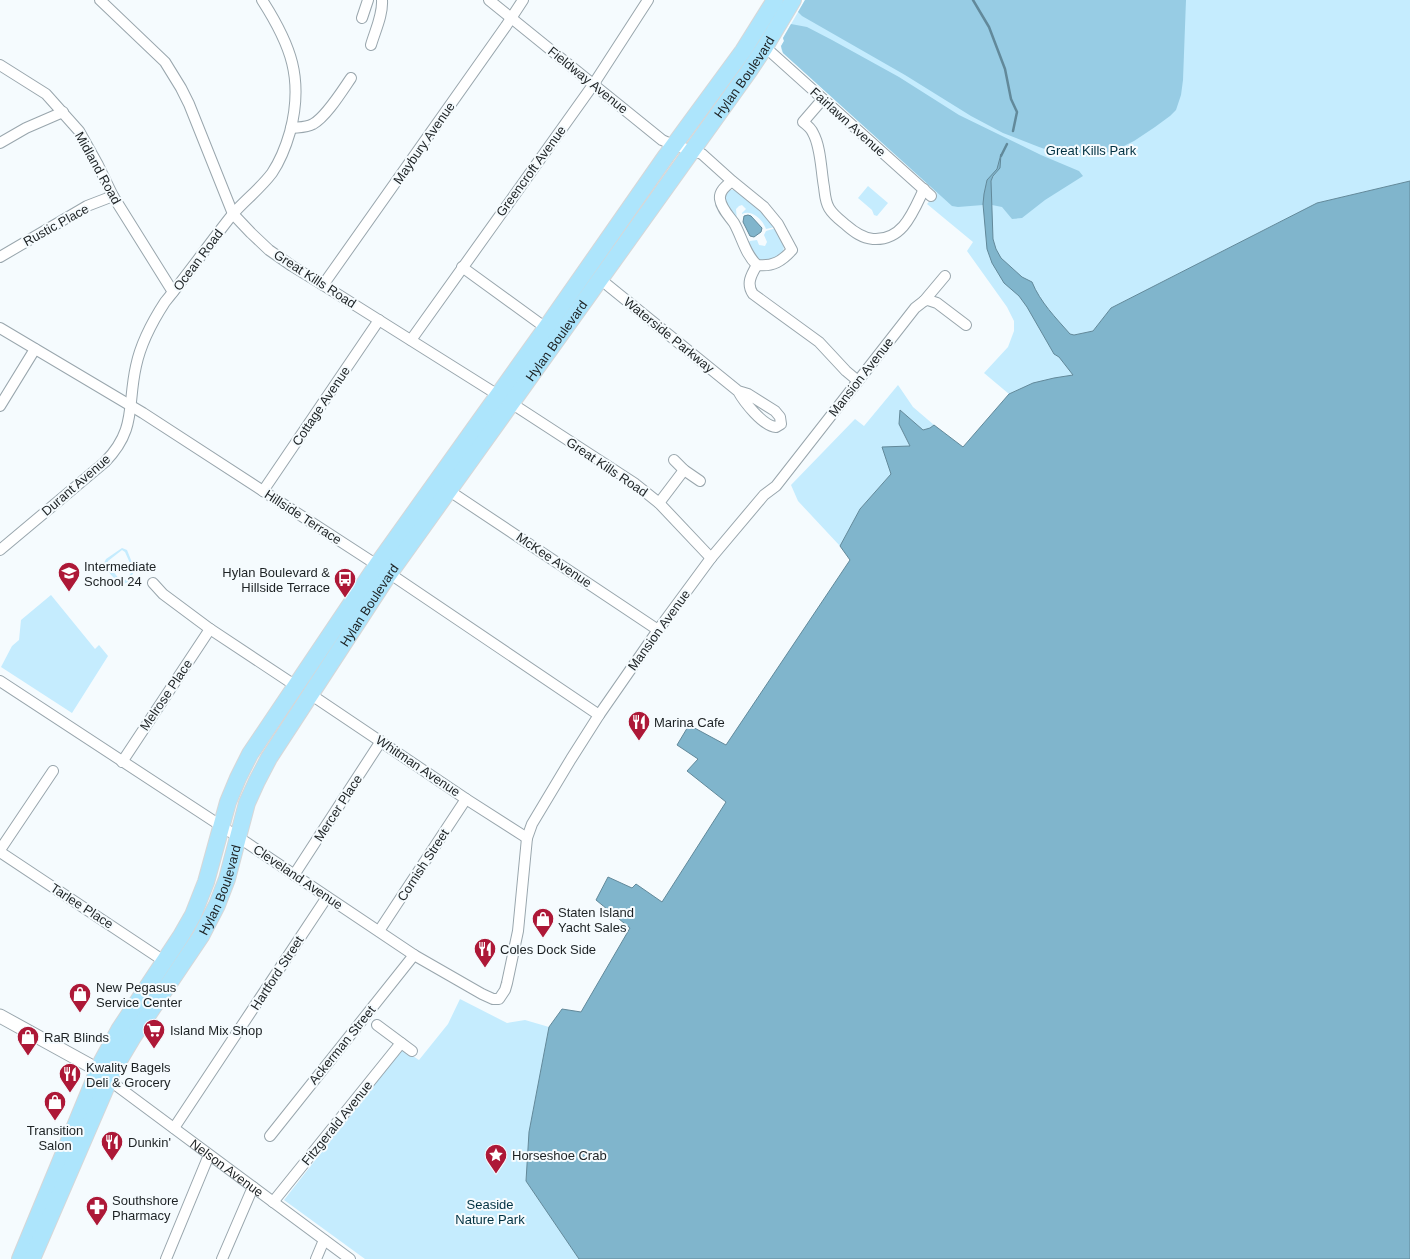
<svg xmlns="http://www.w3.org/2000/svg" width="1410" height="1259" font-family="Arial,sans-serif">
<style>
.green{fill:#c5ecfe;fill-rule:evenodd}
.forest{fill:#97cce4}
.water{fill:#80b5cc;stroke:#62899a}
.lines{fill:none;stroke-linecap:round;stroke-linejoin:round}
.stream{stroke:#62899a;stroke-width:2.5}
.minor-casing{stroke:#99a6ad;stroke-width:12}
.tertiary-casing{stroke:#99a6ad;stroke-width:15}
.primary-casing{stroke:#d6d7d8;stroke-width:18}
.minor{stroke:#fff;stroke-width:10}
.tertiary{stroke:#fff;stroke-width:13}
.primary{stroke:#ade5fc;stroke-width:16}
.labels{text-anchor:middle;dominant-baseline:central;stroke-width:4;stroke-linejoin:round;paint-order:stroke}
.street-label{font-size:13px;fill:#1d2224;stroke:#f5fbfe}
.park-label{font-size:13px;fill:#003142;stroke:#f5fbfe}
.poi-label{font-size:13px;fill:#1d2224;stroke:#f5fbfe;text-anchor:start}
</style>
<rect width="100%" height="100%" fill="#f5fbfe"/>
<g class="green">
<path d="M805 0H1410V181L1317 203 1111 308 1093 331 1074 335 1073 375C1048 379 1032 384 1009 394L984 373 1008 347 1014 331V321L1007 307 967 251 973 242 927 204 937 193 783 53C780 48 781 46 784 41L783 38Z"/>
<polygon points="868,186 888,203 877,216 874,215 872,210 858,198"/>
<path d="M730 190H735L740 192 765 214 775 227 766 229C763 220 752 209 742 214V213L746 209 742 205 739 206 736 209 737 221 725 203 726 195Z"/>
<path d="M776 228C780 236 787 244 782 254 776 259 761 264 754 256 751 252 750 247 748 243L750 241 757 240 759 245 765 246 767 242 764 235 766 231Z"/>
<polygon points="898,385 913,407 934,425 930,428 923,430 900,410 899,424 910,446 891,474 860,509 840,546 798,501 791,485 855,419 864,426"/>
<path d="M122 548 127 550 135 570 128 582 123 584C116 582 106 570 104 563L106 559ZM122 550 125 552 133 570 127 579 123 581 120 580 107 564 108 561Z"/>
<polygon points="51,595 95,649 99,645 108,656 72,713 1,667 12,646 19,640 21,620"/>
<polygon points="460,999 507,1023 525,1020 549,1027 529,1132 526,1181 579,1259 365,1259 284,1200 402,1049 419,1060 448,1024"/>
</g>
<g class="forest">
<polygon points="805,0 1186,0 1183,80 1181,95 1176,110 1170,116 1155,127 1134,141 1122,147 1106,153 1092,155 1074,156 1056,153 1039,147 1003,133 971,116 905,75 802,16 798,12"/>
<path d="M791 24 807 27 832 40 899 77 959 115 1041 155 1079 171 1083 176 1045 200 1022 218 1012 219 1002 207 992 205C992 197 988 184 993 177 996 171 997 174 999 166L997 170 987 180 983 205 958 207 952 206 783 53 781 46 784 41 783 38Z"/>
</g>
<g class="water">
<path d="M1001 154 1000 168 993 176 991 181 993 239 996 249 1001 258 1022 277 1032 282C1040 302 1056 318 1070 334L1074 335 1093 331 1111 308 1317 203 1410 181V1259H579L526 1181 529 1132 549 1027 562 1009 581 1012 630 928 596 900 608 877 632 888 636 884 662 902 726 802 687 771 698 759 677 745 689 725 726 745 850 560 840 546 860 509 891 474 882 447 910 446 899 424 900 410 923 430 930 428 934 425 963 447 1009 394 1033 383 1054 378 1073 375 1059 357 1054 354 1027 307 1019 296 1004 283 992 263 987 249 983 204 984 194 987 180 997 169Z"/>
<polygon points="748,215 751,216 762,228 761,232 754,237 750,236 743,222 744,216"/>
</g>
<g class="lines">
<g class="stream">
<polyline points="973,0 989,27 1005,69 1011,99 1017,112 1013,131"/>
<polyline points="1001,156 1007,144"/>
</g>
<g class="minor-casing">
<g id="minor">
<polyline points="100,0 165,62 181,88 189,104 233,214 251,233 269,250 292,266 323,285 498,395"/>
<path d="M489 0 662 140 671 144 702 154 732 181 764 207 778 224 792 250C782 261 773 267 757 265 745 254 742 237 734 223 729 216 721 208 720 199 719 191 726 186 732 181"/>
<polyline points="362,18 368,0"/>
<path d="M371 45C375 31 383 15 382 0"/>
<polyline points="765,47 931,196"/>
<polyline points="0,65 46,94 79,131 98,165 113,196 173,292"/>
<path d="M822 100 803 122C807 125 811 128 813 133 821 147 821 171 824 187 825 194 825 201 829 208 833 215 840 220 846 225 854 232 862 238 873 239 903 241 913 212 924 189"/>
<path d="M291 128C298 127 306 128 313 124 326 117 342 91 351 78"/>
<polyline points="0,143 26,128 63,112"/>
<polyline points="0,257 87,206 113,196"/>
<path d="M757 265C751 275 746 284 753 294L819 342 846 371 858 381"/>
<polyline points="462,267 546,328"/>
<path d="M600 279 738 391C744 402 763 426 776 427L781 424 780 417 775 411 748 394 738 391"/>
<polyline points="323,285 506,26 523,0"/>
<polyline points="924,301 945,276"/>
<polyline points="0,328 143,413 377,565 599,715"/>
<polyline points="411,340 593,85 648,0"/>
<polyline points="511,403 634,483 659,503 711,558"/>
<polyline points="0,406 35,349"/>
<polyline points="674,460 684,470 700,481"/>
<polyline points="448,490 658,630"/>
<polyline points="263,491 379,320"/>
<polyline points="659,503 684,470"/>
<path d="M0 550 105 462C137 429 127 406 136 366 141 342 152 322 165 302 188 274 209 244 232 215 244 201 260 189 272 173 280 161 286 146 290 132 304 79 291 45 262 0"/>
<polyline points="153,583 163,594 210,629 296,686"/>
<polyline points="0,681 238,837 414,955 482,994 493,999 499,999 505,990 507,983 518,931 527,838 532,824 571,759 599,715 658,630 711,558 764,495 776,486 915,308 924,301 928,300 937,303 966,325"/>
<polyline points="310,694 466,799 527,838"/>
<polyline points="122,762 210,629"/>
<polyline points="0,850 53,771"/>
<polyline points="0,852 164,961"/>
<polyline points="294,875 381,741"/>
<polyline points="379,931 466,799"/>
<polyline points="377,1025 412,1051"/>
<path id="s1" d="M109 1080 350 1259"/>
<polyline points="174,1128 327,897"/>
<polyline points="270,1136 414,955"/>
<polyline points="273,1202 401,1043"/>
<polyline points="166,1259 209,1155"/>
<polyline points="222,1259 253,1187"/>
<polyline points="316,1259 324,1240"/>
</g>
</g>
<g class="tertiary-casing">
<polyline id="tertiary" points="0,1016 89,1065 104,1077"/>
</g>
<g class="primary-casing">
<g id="primary">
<polyline points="20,1259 102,1061 119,1030 181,936 193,915 206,882 228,802 238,778 250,754 377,565 546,328 666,156 743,51 775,0"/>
<path id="s2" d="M32 1259 114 1069 133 1037 201 936 217 905 227 879 247 803 257 781 269 758 389 574 749 71 765 47 793 0"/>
</g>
</g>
<use href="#minor" class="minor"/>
<use href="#tertiary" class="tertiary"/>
<use href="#primary" class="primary"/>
</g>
<defs>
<g id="school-pin" transform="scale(1.15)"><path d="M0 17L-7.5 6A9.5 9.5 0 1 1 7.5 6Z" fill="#ad1837" stroke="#f5fbfe"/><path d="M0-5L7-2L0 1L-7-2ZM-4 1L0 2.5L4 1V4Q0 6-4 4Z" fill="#fff"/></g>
<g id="bus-pin" transform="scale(1.15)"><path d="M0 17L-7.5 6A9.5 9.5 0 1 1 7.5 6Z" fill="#ad1837" stroke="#f5fbfe"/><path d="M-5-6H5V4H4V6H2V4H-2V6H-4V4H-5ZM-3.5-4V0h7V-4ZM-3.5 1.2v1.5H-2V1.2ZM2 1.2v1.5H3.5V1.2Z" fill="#fff"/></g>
<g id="restaurant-pin" transform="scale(1.15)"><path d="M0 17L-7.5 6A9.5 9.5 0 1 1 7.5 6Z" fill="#ad1837" stroke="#f5fbfe"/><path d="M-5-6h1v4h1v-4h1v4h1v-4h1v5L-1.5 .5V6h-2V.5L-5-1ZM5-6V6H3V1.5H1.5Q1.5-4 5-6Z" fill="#fff"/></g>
<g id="shop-pin" transform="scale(1.15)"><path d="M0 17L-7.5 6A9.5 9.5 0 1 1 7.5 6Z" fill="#ad1837" stroke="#f5fbfe"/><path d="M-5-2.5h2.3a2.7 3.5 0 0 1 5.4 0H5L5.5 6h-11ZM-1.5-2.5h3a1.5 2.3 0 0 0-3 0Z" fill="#fff"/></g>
<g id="supermarket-pin" transform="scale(1.15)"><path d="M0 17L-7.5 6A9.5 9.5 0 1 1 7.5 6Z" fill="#ad1837" stroke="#f5fbfe"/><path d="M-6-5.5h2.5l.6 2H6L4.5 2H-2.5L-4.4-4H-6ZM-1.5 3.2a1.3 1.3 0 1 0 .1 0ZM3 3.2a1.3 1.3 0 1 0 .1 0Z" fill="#fff"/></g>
<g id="sight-pin" transform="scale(1.15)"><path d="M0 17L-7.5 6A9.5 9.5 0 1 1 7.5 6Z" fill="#ad1837" stroke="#f5fbfe"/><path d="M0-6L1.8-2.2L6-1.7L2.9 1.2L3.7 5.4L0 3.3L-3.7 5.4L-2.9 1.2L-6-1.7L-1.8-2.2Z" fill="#fff"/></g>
<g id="pharmacy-pin" transform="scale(1.15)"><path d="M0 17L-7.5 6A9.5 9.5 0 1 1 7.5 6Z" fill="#ad1837" stroke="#f5fbfe"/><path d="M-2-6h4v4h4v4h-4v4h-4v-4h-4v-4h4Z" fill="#fff"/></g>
</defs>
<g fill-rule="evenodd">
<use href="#school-pin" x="69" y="573"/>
<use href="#bus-pin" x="345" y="579"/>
<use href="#restaurant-pin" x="639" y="722"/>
<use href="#shop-pin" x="543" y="919"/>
<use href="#restaurant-pin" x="485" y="949"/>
<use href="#shop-pin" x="80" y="994"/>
<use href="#supermarket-pin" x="154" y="1030"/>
<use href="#shop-pin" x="28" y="1037"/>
<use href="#restaurant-pin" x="70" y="1074"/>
<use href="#shop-pin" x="55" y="1102"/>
<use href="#restaurant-pin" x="112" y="1142"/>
<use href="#sight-pin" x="496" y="1155"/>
<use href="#pharmacy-pin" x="97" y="1207"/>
</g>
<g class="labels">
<g class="street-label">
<text stroke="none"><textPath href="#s2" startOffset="1388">Hylan Boulevard</textPath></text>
<text transform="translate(588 80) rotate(39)">Fieldway Avenue</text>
<text transform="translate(848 122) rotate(42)">Fairlawn Avenue</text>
<text transform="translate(424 143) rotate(-55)">Maybury Avenue</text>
<text transform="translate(98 168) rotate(61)">Midland Road</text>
<text transform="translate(531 171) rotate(-54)">Greencroft Avenue</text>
<text transform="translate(56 225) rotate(-29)">Rustic Place</text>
<text transform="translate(198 260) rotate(-53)">Ocean Road</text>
<text transform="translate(315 279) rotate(33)">Great Kills Road</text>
<text transform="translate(669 335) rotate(39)">Waterside Parkway</text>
<text stroke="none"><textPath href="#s2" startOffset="1064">Hylan Boulevard</textPath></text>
<text transform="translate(861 377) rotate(-52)">Mansion Avenue</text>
<text transform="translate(321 406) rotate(-56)">Cottage Avenue</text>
<text transform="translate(607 467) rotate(34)">Great Kills Road</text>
<text transform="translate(76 485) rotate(-41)">Durant Avenue</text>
<text transform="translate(303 517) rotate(33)">Hillside Terrace</text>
<text transform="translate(554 560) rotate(34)">McKee Avenue</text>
<text stroke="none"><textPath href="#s2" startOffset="740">Hylan Boulevard</textPath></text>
<text transform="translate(659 630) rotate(-54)">Mansion Avenue</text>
<text transform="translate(166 695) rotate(-56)">Melrose Place</text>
<text transform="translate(418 766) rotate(34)">Whitman Avenue</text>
<text transform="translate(338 808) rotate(-57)">Mercer Place</text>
<text transform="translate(423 865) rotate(-57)">Cornish Street</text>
<text transform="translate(298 877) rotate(34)">Cleveland Avenue</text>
<text stroke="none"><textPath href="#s2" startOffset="416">Hylan Boulevard</textPath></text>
<text transform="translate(82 906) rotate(33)">Tarlee Place</text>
<text transform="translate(277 973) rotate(-57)">Hartford Street</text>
<text transform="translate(342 1045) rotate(-51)">Ackerman Street</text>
<text transform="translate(337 1123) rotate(-51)">Fitzgerald Avenue</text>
<text stroke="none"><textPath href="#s1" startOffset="147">Nelson Avenue</textPath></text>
</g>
<g class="park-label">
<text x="1091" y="150">Great Kills Park</text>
<text x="490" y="1204">Seaside<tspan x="490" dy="15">Nature Park</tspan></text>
</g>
<g class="poi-label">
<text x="84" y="566">Intermediate<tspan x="84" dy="15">School 24</tspan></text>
<text x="330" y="572" text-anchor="end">Hylan Boulevard &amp;<tspan x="330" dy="15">Hillside Terrace</tspan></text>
<text x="654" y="722">Marina Cafe</text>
<text x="558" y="912">Staten Island<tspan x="558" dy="15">Yacht Sales</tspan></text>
<text x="500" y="949">Coles Dock Side</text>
<text x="96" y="987">New Pegasus<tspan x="96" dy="15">Service Center</tspan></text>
<text x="170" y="1030">Island Mix Shop</text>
<text x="44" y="1037">RaR Blinds</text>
<text x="86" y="1067">Kwality Bagels<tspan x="86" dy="15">Deli &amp; Grocery</tspan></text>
<text x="55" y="1130" text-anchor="middle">Transition<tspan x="55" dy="15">Salon</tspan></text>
<text x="128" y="1142">Dunkin'</text>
<text x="512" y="1155">Horseshoe Crab</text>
<text x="112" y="1200">Southshore<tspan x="112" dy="15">Pharmacy</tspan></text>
</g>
</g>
</svg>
